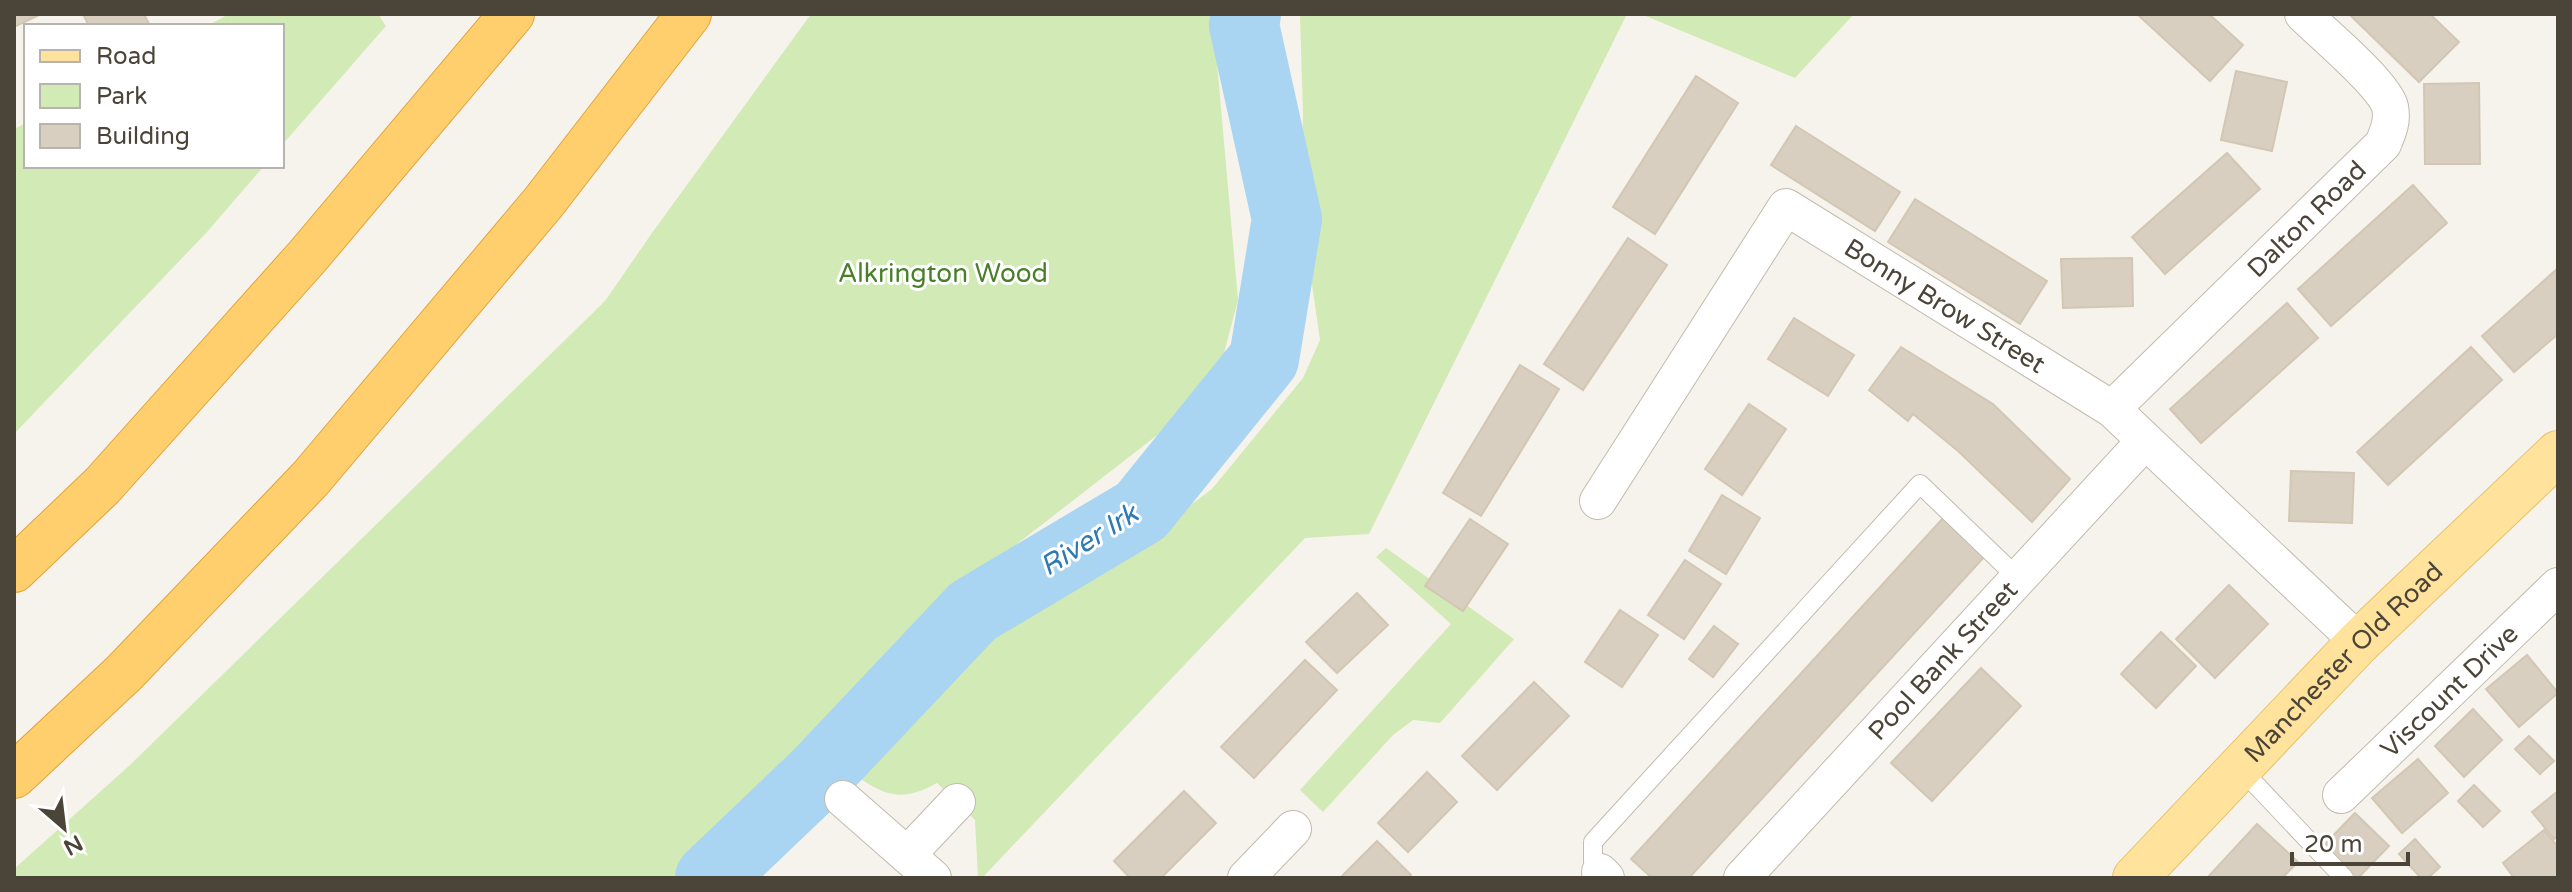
<svg xmlns="http://www.w3.org/2000/svg" width="2572" height="892" font-family="'Varela Round',sans-serif">
<style>
.green{fill:#d2eab5}
.lines{fill:none;stroke-linecap:round;stroke-linejoin:round}
.river{stroke:#a9d4f2;stroke-width:70}
.building{fill:#d8cfc1;stroke:#d3c7b4;stroke-width:2}
.lane-casing{stroke:#c2bbae;stroke-width:20}
.street-casing{stroke:#c2bbae;stroke-width:38}
.primary-casing{stroke:#e6c16a;stroke-width:46}
.highway-casing{stroke:#e0a43c;stroke-width:46}
.lane{stroke:#fff;stroke-width:18}
.street{stroke:#fff;stroke-width:36}
.primary{stroke:#ffe39c;stroke-width:44}
.highway{stroke:#ffcf6e;stroke-width:44}
.labels{text-anchor:middle;dominant-baseline:central;stroke-width:6;stroke-linejoin:round;paint-order:stroke}
.street-label{font-size:26px;fill:#4b4439;stroke:#fff}
.park-label{font-size:26px;fill:#4a7f2a;stroke:#fff}
.water-label{font-size:28px;font-style:italic;fill:#2e7ab2;stroke:#fff}
</style>
<rect width="100%" height="100%" fill="#f6f3ec"/>
<g class="green">
<polygon points="229,14 378,14 386,26 282,145 282,26 207,26"/>
<polygon points="811,14 1218,14 1214,29 1238,300 1214,391 923,617 792,761 675,878 14,878 14,869 130,765 605,301 652,233"/>
<path d="M1300 14H1627L1369 534 1305 538 982 878H978L975 820 937 783C903 802 885 797 854 774L950 665 1076 573 1160 528 1212 489 1303 378 1320 340 1300 201 1303 114Z"/>
<polygon points="1641,14 1854,14 1795,78"/>
<polygon points="26,123 26,166 264,166 207,232 14,434 14,129"/>
<polygon points="1386,548 1514,639 1440,723 1413,720 1393,735 1323,812 1300,790 1451,624 1376,557"/>
</g>
<g class="lines">
<polyline class="river" points="710,878 818,775 973,611 1141,511 1264,359 1287,219 1244,25 1246,14"/>
</g>
<g class="building">
<polygon points="14,14 41,14 14,27"/>
<polygon points="83,14 144,14 150,26 89,26"/>
<polygon points="2137,14 2209,14 2243,45 2210,81"/>
<polygon points="2349,14 2430,14 2459,42 2419,82"/>
<polygon points="2236,71 2287,82 2272,151 2221,140"/>
<polygon points="1696,76 1738,103 1655,234 1613,207"/>
<polygon points="2479,83 2480,164 2425,164 2424,84"/>
<polygon points="1796,126 1900,192 1875,231 1771,165"/>
<polygon points="2227,153 2260,189 2165,274 2132,237"/>
<polygon points="2413,185 2447,223 2331,326 2298,289"/>
<polygon points="1915,199 2047,281 2020,324 1888,242"/>
<polygon points="1628,238 1667,265 1583,390 1544,364"/>
<polygon points="2132,258 2133,306 2063,308 2061,259"/>
<polygon points="2558,268 2558,334 2514,372 2482,336"/>
<polygon points="2287,303 2318,338 2201,443 2170,409"/>
<polygon points="1794,318 1854,355 1828,396 1768,359"/>
<polygon points="1901,347 1993,404 2070,479 2032,522 1958,451 1913,414 1908,421 1869,390"/>
<polygon points="2471,347 2502,380 2388,485 2357,452"/>
<polygon points="1520,365 1559,389 1481,516 1443,493"/>
<polygon points="1749,404 1786,429 1742,495 1705,469"/>
<polygon points="2291,471 2354,473 2352,523 2289,521"/>
<polygon points="1722,495 1760,518 1726,574 1689,551"/>
<polygon points="1945,516 1986,555 1689,878 1652,878 1631,859"/>
<polygon points="1470,519 1508,544 1463,611 1425,586"/>
<polygon points="1685,560 1721,584 1684,639 1648,615"/>
<polygon points="2229,585 2268,624 2215,678 2176,639"/>
<polygon points="1357,593 1388,625 1337,673 1306,642"/>
<polygon points="1620,610 1658,635 1622,687 1585,662"/>
<polygon points="1714,626 1738,644 1713,677 1689,659"/>
<polygon points="2161,632 2196,666 2156,708 2121,674"/>
<polygon points="2527,655 2558,693 2519,727 2486,689"/>
<polygon points="1305,660 1337,690 1254,778 1221,747"/>
<polygon points="1981,668 2021,706 1932,801 1891,763"/>
<polygon points="1534,682 1569,716 1497,790 1462,756"/>
<polygon points="2473,709 2502,740 2464,777 2435,746"/>
<polygon points="2529,736 2554,761 2540,774 2515,749"/>
<polygon points="2418,759 2448,793 2402,833 2372,798"/>
<polygon points="1427,772 1457,802 1408,852 1378,823"/>
<polygon points="2474,785 2500,811 2483,827 2458,801"/>
<polygon points="1184,791 1216,823 1161,878 1130,878 1114,861"/>
<polygon points="2558,791 2558,836 2554,839 2532,812"/>
<polygon points="2355,813 2389,846 2358,878 2353,878 2322,847"/>
<polygon points="2257,824 2298,862 2282,878 2207,878"/>
<polygon points="2544,830 2558,847 2558,878 2514,878 2503,863"/>
<polygon points="2415,839 2440,867 2428,878 2421,878 2399,854"/>
<polygon points="1377,841 1411,875 1408,878 1340,878"/>
</g>
<g class="lines">
<g class="lane-casing">
<g id="lane">
<polyline points="2239,767 2344,878"/>
<polyline points="1600,872 1593,861 1593,842 1920,484 2018,578"/>
</g>
</g>
<g class="street-casing">
<g id="street">
<path id="s1" d="M2112 409 2383 144C2388 132 2393 121 2390 107 2384 84 2322 33 2303 14"/>
<path id="s2" d="M1598 501 1786 207 2112 409 2359 642"/>
<path id="s3" d="M2341 795 2558 586"/>
<polyline points="843,799 933,878"/>
<polyline points="907,855 957,802"/>
<polyline points="1600,872 1606,878"/>
<polyline points="1246,878 1293,829"/>
<path id="s4" d="M1742 878 2144 442"/>
</g>
</g>
<g class="primary-casing">
<g id="primary">
<path id="s5" d="M2135 878 2359 642 2558 453"/>
</g>
</g>
<g class="highway-casing">
<g id="highway">
<polyline points="14,570 102,486 307,257 512,14"/>
<polyline points="14,776 124,673 311,478 543,203 689,14"/>
</g>
</g>
<use href="#lane" class="lane"/>
<use href="#street" class="street"/>
<use href="#primary" class="primary"/>
<use href="#highway" class="highway"/>
</g>
<g class="labels">
<g class="street-label">
<text stroke="none"><textPath href="#s1" startOffset="272">Dalton Road</textPath></text>
<text stroke="none"><textPath href="#s2" startOffset="536">Bonny Brow Street</textPath></text>
<text stroke="none"><textPath href="#s4" startOffset="296">Pool Bank Street</textPath></text>
<text stroke="none"><textPath href="#s5" startOffset="300">Manchester Old Road</textPath></text>
<text stroke="none"><textPath href="#s3" startOffset="150">Viscount Drive</textPath></text>
</g>
<g class="park-label">
<text x="943" y="273">Alkrington Wood</text>
</g>
<g class="water-label">
<text transform="translate(1089 540) rotate(-32)">River Irk</text>
</g>
</g>
<rect width="2572" height="892" fill="none" stroke="#4b4439" stroke-width="32"/>
<rect x="24" y="24" width="260" height="144" fill="#ffffff" stroke="#b7b4b0" stroke-width="2"/>
<rect x="40" y="50" width="40" height="12" fill="#ffe39c" stroke="#b7b4b0" stroke-width="2"/>
<text x="96" y="64" font-size="24" fill="#4b4439">Road</text>
<rect x="40" y="84" width="40" height="24" fill="#d2eab5" stroke="#b7b4b0" stroke-width="2"/>
<text x="96" y="104" font-size="24" fill="#4b4439">Park</text>
<rect x="40" y="124" width="40" height="24" fill="#d8cfc1" stroke="#b7b4b0" stroke-width="2"/>
<text x="96" y="144" font-size="24" fill="#4b4439">Building</text>
<g transform="translate(64 828) rotate(152)" stroke="#ffffff" stroke-width="6" paint-order="stroke">
<path d="M0-6L14 30L0 20L-14 30Z" fill="#4b4439"/>
<text y="-12" font-size="22" font-weight="bold" text-anchor="middle" fill="#4b4439">N</text>
</g>
<path d="M2292 852v12h116v-12" fill="none" stroke="#4b4439" stroke-width="4"/>
<text x="2304" y="852" font-size="24" fill="#4b4439" stroke="#ffffff" stroke-width="6" paint-order="stroke">20 m</text>
</svg>
